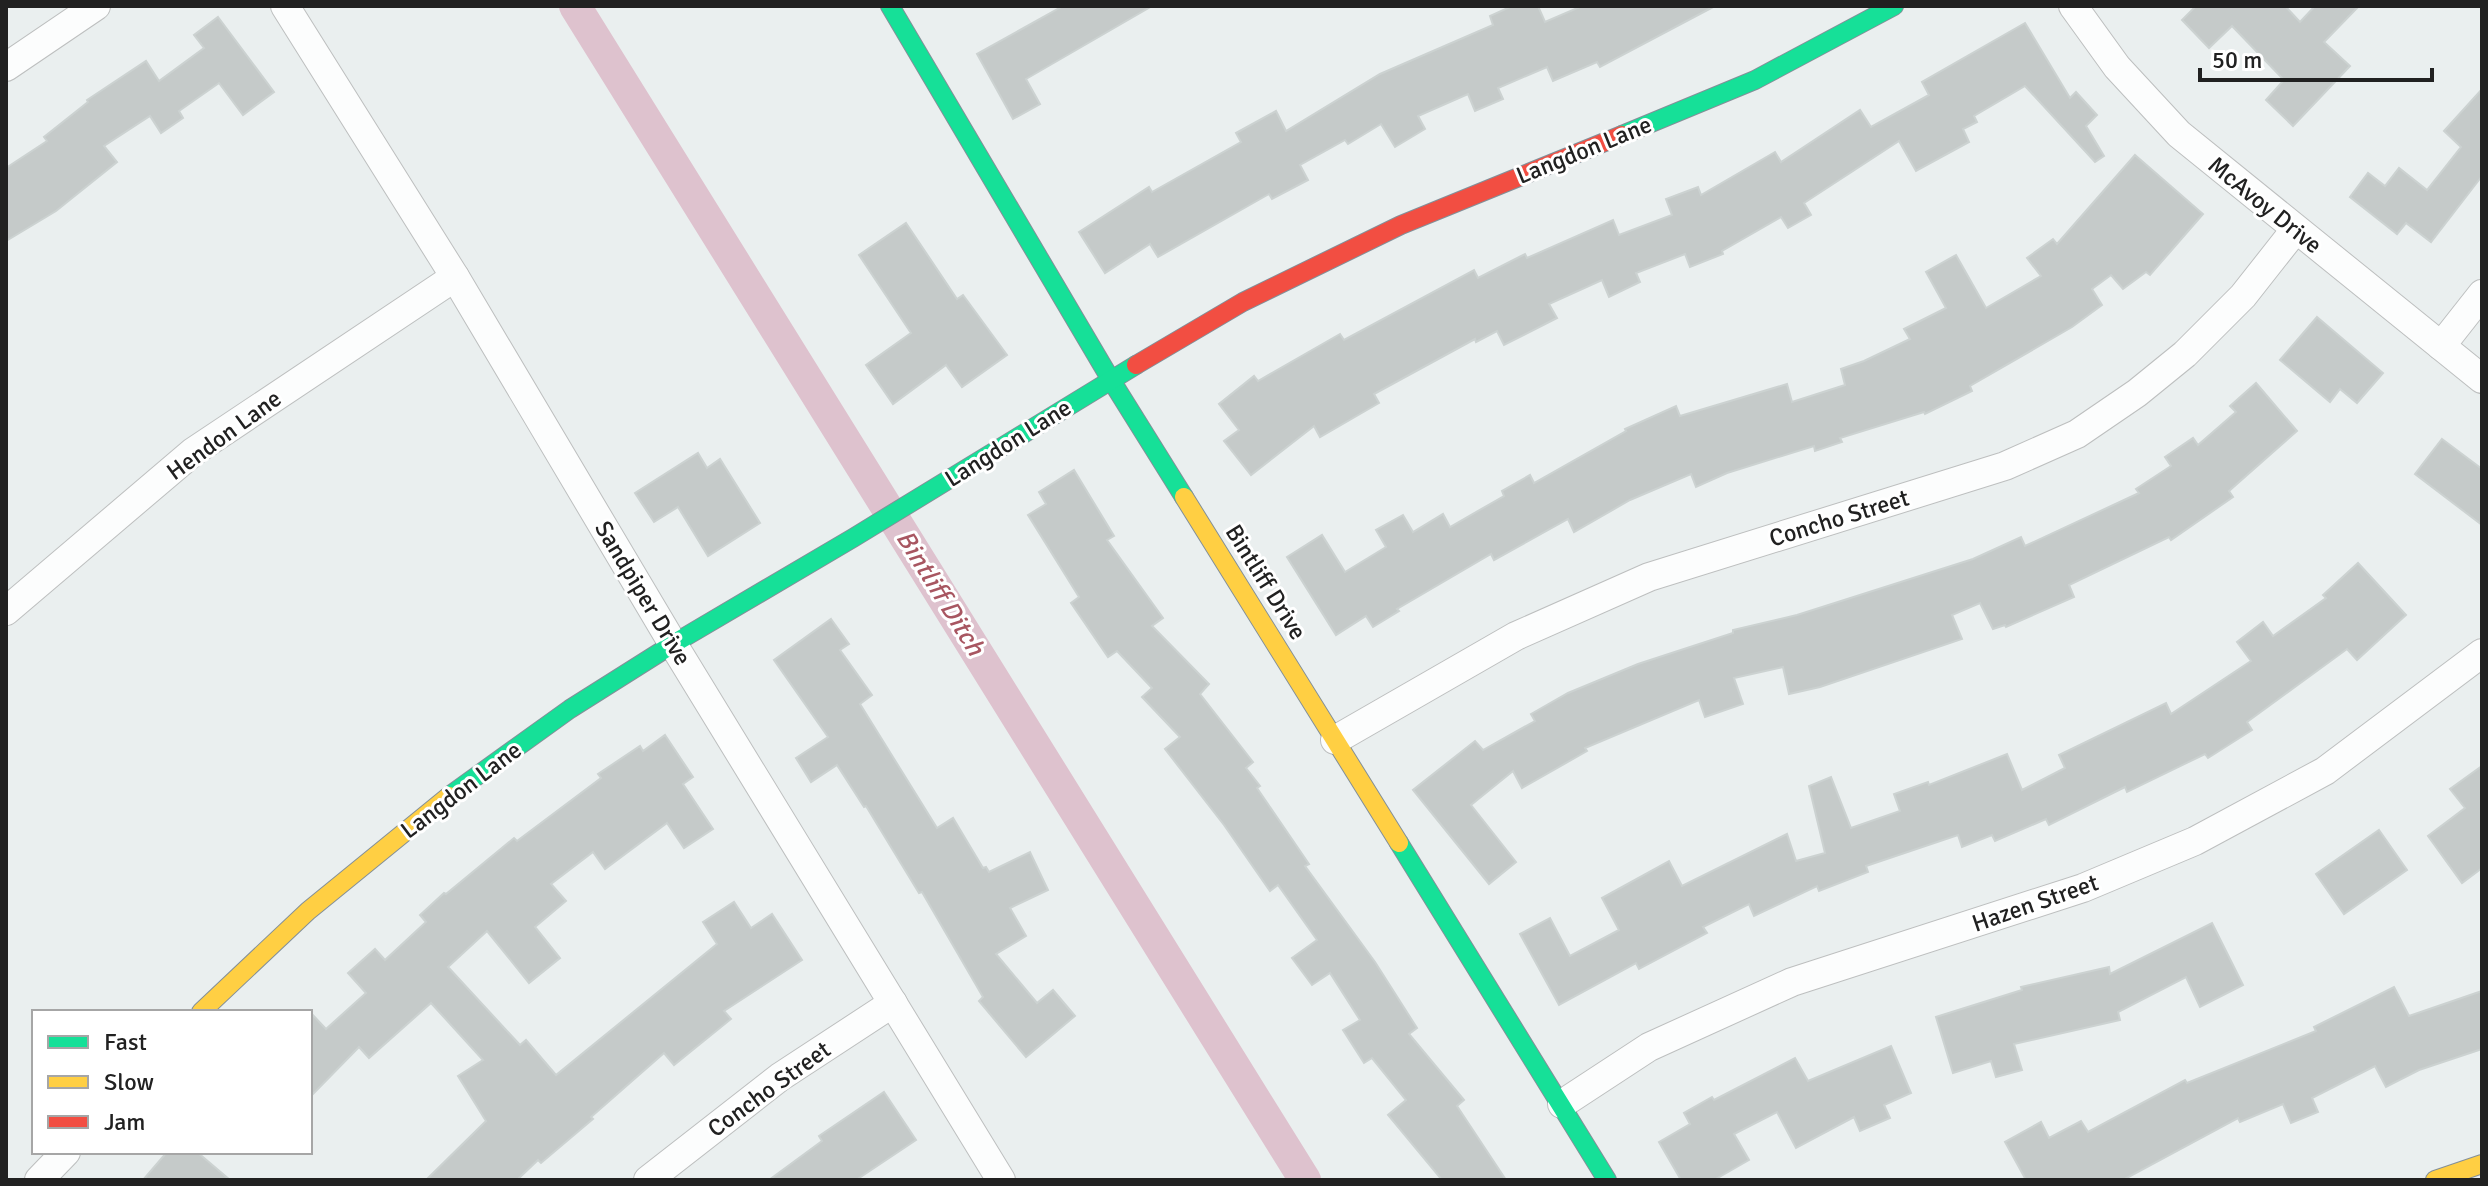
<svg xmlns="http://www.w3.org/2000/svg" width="2488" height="1186" font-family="Signika,sans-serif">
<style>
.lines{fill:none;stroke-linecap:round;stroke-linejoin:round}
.canal{stroke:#dec2ce;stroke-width:32}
.building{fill:#c5cac9;stroke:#ccd2d1;stroke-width:2}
.street-casing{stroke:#bdbfbf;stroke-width:30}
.fast-casing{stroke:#838f98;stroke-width:20}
.slow-casing{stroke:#838f98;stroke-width:20}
.jam-casing{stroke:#838f98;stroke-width:20}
.street{stroke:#fcfdfd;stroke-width:28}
.fast{stroke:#16e098;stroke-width:18}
.slow{stroke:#ffcf43;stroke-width:18}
.jam{stroke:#f24e42;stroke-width:18}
.labels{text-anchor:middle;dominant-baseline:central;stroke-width:6;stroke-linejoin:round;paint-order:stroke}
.street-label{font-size:24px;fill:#212121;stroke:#fff}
.water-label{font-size:26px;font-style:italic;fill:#a85661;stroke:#fff}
</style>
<rect width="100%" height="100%" fill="#eaefef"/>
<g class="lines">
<polyline class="canal" points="575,6 1305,1180"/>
</g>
<g class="building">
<polygon points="1063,6 1152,6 1026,79 1040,104 1013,119 977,54"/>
<polygon points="1512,6 1538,6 1545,22 1582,6 1715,6 1600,67 1597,62 1553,81 1547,67 1498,88 1503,99 1475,111 1468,94 1418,116 1425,129 1395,147 1381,124 1348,144 1345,140 1300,165 1308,180 1272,199 1269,194 1158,257 1150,244 1105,273 1079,232 1149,187 1152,192 1241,142 1236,133 1276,111 1286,131 1380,74 1493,25 1490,16"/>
<polygon points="2196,6 2285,6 2300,22 2315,6 2359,6 2324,42 2350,66 2293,126 2266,100 2284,80 2232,26 2209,48 2182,20"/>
<polygon points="218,17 274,92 243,115 219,83 179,111 183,118 161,133 150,116 104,146 117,162 56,211 6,241 6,168 47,141 44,137 88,102 87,100 146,61 159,81 204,48 194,35"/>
<polygon points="2025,23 2070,98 2076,92 2097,115 2086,126 2104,156 2095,162 2025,86 1974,116 1977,122 1963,129 1969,142 1916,171 1899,141 1804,203 1811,215 1788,228 1781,217 1722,251 1723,254 1690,267 1685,254 1636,273 1640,282 1609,297 1602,280 1549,304 1557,318 1504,345 1497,331 1476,342 1475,339 1374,394 1379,403 1320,437 1314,426 1251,475 1224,441 1239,430 1219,404 1254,376 1258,381 1340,334 1344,340 1474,270 1478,278 1525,254 1527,258 1613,220 1619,235 1672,215 1666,199 1698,187 1701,195 1775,152 1781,162 1860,110 1871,127 1929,95 1922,82"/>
<polygon points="2482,89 2482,176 2431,242 2406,223 2397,234 2350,197 2368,173 2385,186 2399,168 2427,190 2461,147 2444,131"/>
<polygon points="2135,155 2203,214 2150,275 2146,272 2123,289 2111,275 2092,289 2102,305 2072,327 1970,386 1972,391 1925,414 1924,412 1840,438 1842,442 1815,451 1814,446 1727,473 1696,487 1691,474 1630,500 1574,532 1568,519 1494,560 1491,554 1397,609 1399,611 1373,627 1366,616 1336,635 1287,557 1322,535 1345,572 1386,547 1376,530 1403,515 1413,532 1443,514 1450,527 1504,496 1502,491 1530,475 1534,483 1626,431 1625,429 1676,406 1680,416 1787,384 1792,402 1845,385 1841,369 1864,361 1910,339 1904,329 1946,308 1926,272 1956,255 1986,308 2041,276 2027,258 2053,239 2057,244"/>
<polygon points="906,223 957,299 963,295 1007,355 962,387 946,365 893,404 866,365 911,333 859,255"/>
<polygon points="2317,317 2383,373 2357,403 2340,389 2330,402 2280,360"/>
<polygon points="2256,383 2297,431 2229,491 2233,497 2171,540 2169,537 2069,585 2074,597 2006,627 2005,625 1993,629 1980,603 1952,615 1962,639 1820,687 1789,694 1783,667 1734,678 1743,704 1705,717 1699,700 1585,748 1587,751 1522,788 1513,771 1471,805 1516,862 1489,884 1413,790 1475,741 1483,750 1535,721 1531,714 1568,693 1638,664 1733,633 1733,630 1797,615 1973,559 2021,537 2025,546 2139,493 2136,489 2171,466 2165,457 2193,438 2198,445 2236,412 2230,406"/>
<polygon points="2442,439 2482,469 2482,525 2415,474"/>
<polygon points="698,453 707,468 720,459 760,523 708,556 678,507 654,522 635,493"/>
<polygon points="1074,470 1114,536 1107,540 1163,618 1152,626 1209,684 1200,694 1253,762 1246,768 1260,786 1257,788 1309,864 1305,866 1375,962 1417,1028 1409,1034 1464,1100 1457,1106 1506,1180 1442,1180 1388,1115 1406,1100 1372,1058 1364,1063 1343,1030 1360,1020 1330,973 1312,985 1292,958 1317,940 1278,885 1270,891 1224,825 1165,749 1180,737 1142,697 1152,688 1117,651 1108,657 1071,603 1079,597 1028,515 1046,504 1039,492"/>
<polygon points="2358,563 2406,615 2357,660 2347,649 2247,722 2252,730 2208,758 2205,754 2127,792 2125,787 2049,825 2046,819 1995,841 1992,835 1962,847 1958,835 1866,866 1868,872 1819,891 1817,886 1754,916 1749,904 1703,927 1707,933 1639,969 1636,963 1559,1005 1520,934 1550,918 1570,956 1619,930 1602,898 1669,861 1682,886 1787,834 1796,861 1825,853 1809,786 1831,777 1851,828 1900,811 1894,794 1928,782 1929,785 2007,754 2022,790 2065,768 2059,755 2166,703 2171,714 2251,661 2237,642 2263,622 2273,636 2326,598 2323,595"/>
<polygon points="831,619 849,644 840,650 872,695 860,704 937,828 953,818 983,868 986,867 989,872 1030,852 1048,890 1010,908 1026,936 996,954 1037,1003 1053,990 1075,1016 1026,1057 979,1001 983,997 922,892 919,893 866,806 864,807 837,765 811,782 796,758 828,737 774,660"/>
<polygon points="665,735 693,777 683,784 713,829 684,848 667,823 605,869 593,852 551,884 566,901 535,927 560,958 529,983 487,931 448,967 520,1045 526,1040 556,1075 717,944 703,922 734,902 751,928 772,914 802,960 724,1011 731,1019 674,1065 664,1053 591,1117 593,1119 541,1163 538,1160 517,1180 426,1180 486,1121 458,1076 483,1060 431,1003 369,1058 359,1047 310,1097 310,1012 326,1029 366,993 348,973 375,949 385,960 426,922 420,915 444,893 446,894 514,838 517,841 601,778 598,774 640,746 643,751"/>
<polygon points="2482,766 2482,868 2462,883 2428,836 2465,808 2450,789"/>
<polygon points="2379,830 2407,870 2344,914 2316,874"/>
<polygon points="2212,923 2243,985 2200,1007 2186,977 2118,1012 2120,1020 2014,1044 2022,1070 1996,1077 1991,1061 1953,1073 1936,1017 2022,990 2021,987 2109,967 2110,974"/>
<polygon points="2394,987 2409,1016 2482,991 2482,1049 2419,1070 2386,1087 2375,1066 2312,1098 2318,1112 2291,1123 2283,1104 2240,1122 2238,1118 2123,1180 2026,1180 2005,1142 2041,1122 2049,1138 2081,1121 2088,1132 2185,1080 2187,1083 2316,1031 2314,1027"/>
<polygon points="1891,1046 1911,1093 1884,1105 1890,1118 1860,1131 1854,1117 1796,1148 1777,1112 1734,1134 1749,1160 1714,1180 1681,1180 1659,1142 1690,1124 1684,1113 1712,1097 1714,1100 1795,1058 1808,1081"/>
<polygon points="884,1092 916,1140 856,1180 769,1180 822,1141 819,1136"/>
<polygon points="167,1152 197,1152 230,1180 143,1180"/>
</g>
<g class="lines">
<g class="street-casing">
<g id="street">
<polyline points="285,6 455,277 673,644 1001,1180"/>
<polyline points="2073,6 2117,67 2179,134 2482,379"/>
<polyline points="6,67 96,6"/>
<polyline points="2441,346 2482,294"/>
<polyline points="6,611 193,452 455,277"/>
<polyline points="1335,740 1516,636 1649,577 2005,466 2077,434 2137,393 2185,354 2243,296 2295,230"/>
<polyline points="1562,1104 1649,1047 1792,982 2083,888 2195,841 2325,771 2482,653"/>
<polyline points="39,1180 66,1152"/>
<polyline points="648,1180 780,1077 893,1003"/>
</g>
</g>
<g class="fast-casing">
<g id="fast">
<polyline points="890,6 1111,380 1184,497"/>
<polyline points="1622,135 1755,80 1894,6"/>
<polyline points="449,796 570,709 673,644 853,538 1136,365"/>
<polyline points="1399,843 1607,1180"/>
</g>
</g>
<g class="slow-casing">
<g id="slow">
<polyline points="1184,497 1399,843"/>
<polyline points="201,1012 308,911 449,796"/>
<polyline points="2435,1180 2482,1164"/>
</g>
</g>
<g class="jam-casing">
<polyline id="jam" points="1136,365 1243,302 1401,225 1622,135"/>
</g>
<use href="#street" class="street"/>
<use href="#fast" class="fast"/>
<use href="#slow" class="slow"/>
<use href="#jam" class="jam"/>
</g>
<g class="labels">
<g class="street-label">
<text transform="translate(1584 150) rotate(-22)">Langdon Lane</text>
<text transform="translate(2265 205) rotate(39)">McAvoy Drive</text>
<text transform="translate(224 435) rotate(-36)">Hendon Lane</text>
<text transform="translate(1008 443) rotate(-32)">Langdon Lane</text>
<text transform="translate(1839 518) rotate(-17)">Concho Street</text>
<text transform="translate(1266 582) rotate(58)">Bintliff Drive</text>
<text transform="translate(643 593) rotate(59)">Sandpiper Drive</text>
<text transform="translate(461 790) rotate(-37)">Langdon Lane</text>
<text transform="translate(2035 903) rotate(-19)">Hazen Street</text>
<text transform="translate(769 1089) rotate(-36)">Concho Street</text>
</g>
<g class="water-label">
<text transform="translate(940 593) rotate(58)">Bintliff Ditch</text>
</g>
</g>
<rect width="2488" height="1186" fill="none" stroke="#212121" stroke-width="16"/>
<rect x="32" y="1010" width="280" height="144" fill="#ffffff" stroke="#a6a6a6" stroke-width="2"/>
<rect x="48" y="1036" width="40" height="12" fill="#16e098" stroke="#a6a6a6" stroke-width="2"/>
<text x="104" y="1050" font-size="24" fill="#212121">Fast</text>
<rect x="48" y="1076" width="40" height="12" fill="#ffcf43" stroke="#a6a6a6" stroke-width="2"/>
<text x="104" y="1090" font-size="24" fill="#212121">Slow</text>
<rect x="48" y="1116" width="40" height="12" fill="#f24e42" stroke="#a6a6a6" stroke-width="2"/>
<text x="104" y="1130" font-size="24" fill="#212121">Jam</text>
<path d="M2200 68v12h232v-12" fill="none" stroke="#212121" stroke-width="4"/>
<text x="2212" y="68" font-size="24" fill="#212121" stroke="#ffffff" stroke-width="6" paint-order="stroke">50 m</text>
</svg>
